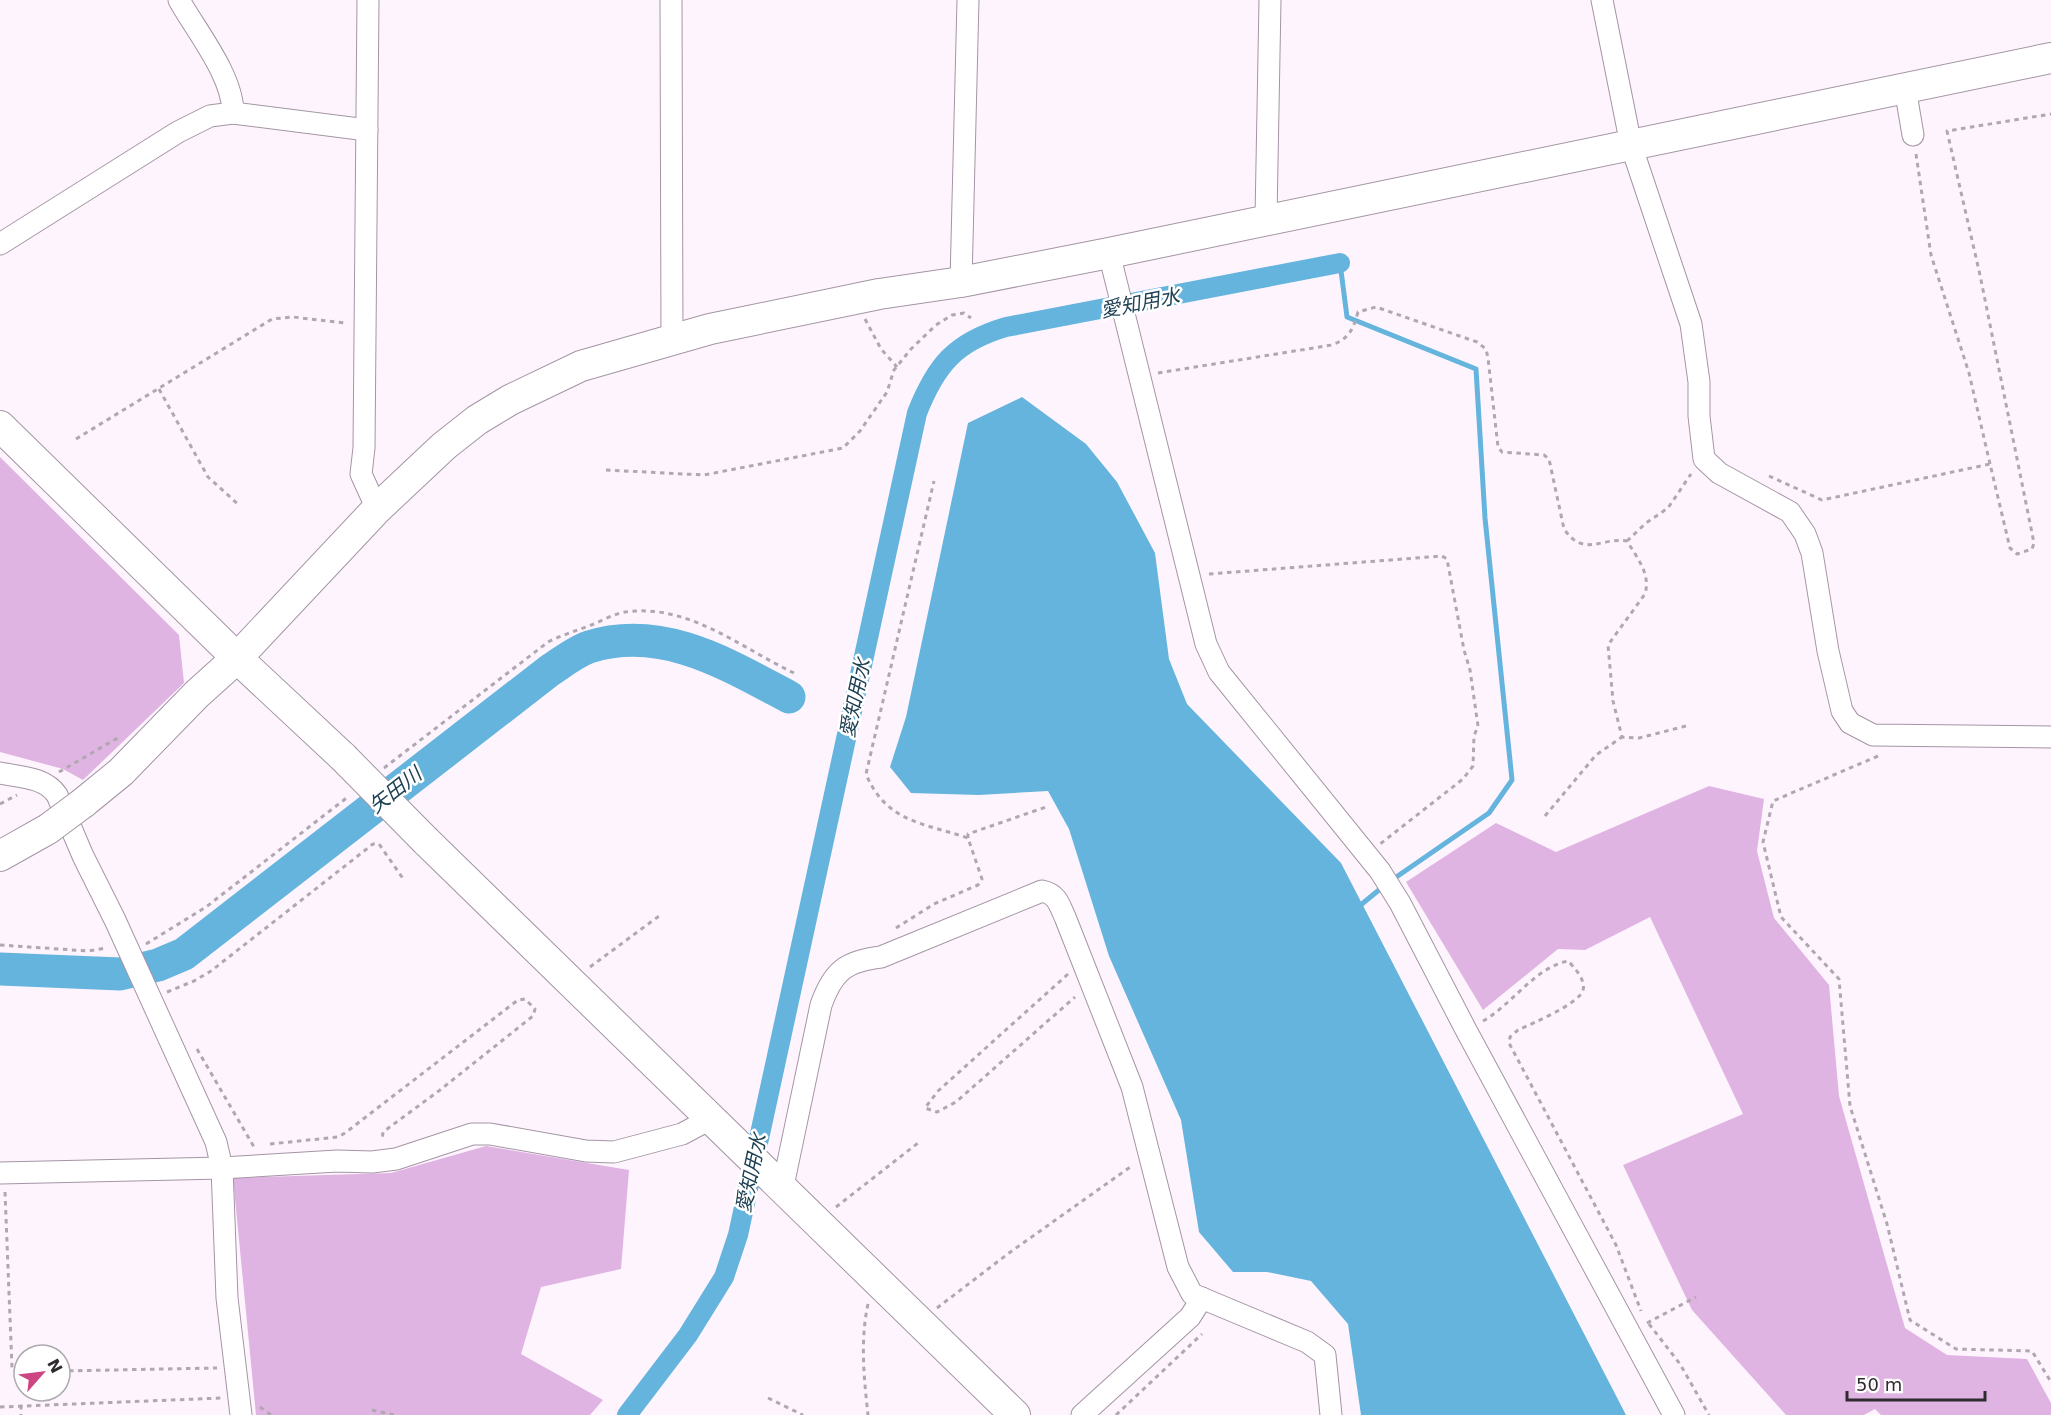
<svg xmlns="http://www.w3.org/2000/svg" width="2051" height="1415" font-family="'DejaVu Sans','Noto Sans JP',sans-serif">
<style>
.green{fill:#e0b4e2}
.water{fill:#64b4dd}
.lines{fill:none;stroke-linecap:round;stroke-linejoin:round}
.stream{stroke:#64b4dd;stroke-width:5}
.canal{stroke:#64b4dd;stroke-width:20}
.river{stroke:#64b4dd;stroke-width:33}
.street-casing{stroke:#a495a4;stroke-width:23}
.secondary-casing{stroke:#a495a4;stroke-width:32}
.path{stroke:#b0a7b0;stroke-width:3;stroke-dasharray:4.5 4.5;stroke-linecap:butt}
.street{stroke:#fff;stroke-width:21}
.secondary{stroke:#fff;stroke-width:30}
.secondary-bridge-casing{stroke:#a495a4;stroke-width:32;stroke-linecap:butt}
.secondary-bridge{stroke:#fff;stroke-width:30}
.labels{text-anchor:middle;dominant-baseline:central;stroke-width:5;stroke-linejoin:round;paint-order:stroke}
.water-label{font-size:20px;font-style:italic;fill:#1e4153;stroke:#fff}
</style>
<rect width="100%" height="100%" fill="#fef4fe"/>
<g class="green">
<polygon points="0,457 179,635 184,683 83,780 63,769 0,752"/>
<polygon points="1709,786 1764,799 1757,851 1774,918 1829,985 1839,1096 1905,1328 1947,1355 2027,1359 2051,1403 2051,1415 1881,1415 1875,1409 1864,1415 1786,1415 1692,1310 1623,1165 1743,1114 1650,917 1585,950 1558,949 1483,1010 1406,882 1496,823 1556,852"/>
<polygon points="486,1146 629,1170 621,1269 541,1287 521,1354 603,1400 590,1415 256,1415 233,1178 391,1173"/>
</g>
<polygon class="water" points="1022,397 1086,444 1117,482 1155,553 1169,659 1187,704 1341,863 1626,1415 1361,1415 1348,1324 1311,1281 1267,1272 1233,1272 1199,1232 1181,1120 1109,956 1069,829 1048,791 979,795 911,793 890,767 906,717 968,423"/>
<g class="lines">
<g class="stream">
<polyline points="1340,263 1347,317 1476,369 1485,518 1512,780 1489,813 1392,880"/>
<polyline points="1357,908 1385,885"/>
</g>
<path class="canal" d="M627 1415 688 1335 724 1277 738 1235 917 413C936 365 955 342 1006 327L1340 263"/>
<path class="river" d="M0 969 120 974 158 965 184 954 549 671C561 663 575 652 589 647 662 624 727 664 789 697"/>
<g class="street-casing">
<g id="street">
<path d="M179 0C197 32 233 76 233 113"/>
<polyline points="368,0 364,448 361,474 377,509"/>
<polyline points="671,0 672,342"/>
<polyline points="1602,0 1631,145 1691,324 1699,382 1699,416 1704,459 1719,473 1790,512 1805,534 1812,553 1828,651 1842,711 1850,723 1873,735 2051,737"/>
<polyline points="1905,88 1913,135"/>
<polyline points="1266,218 1270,0"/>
<polyline points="0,244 178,132 210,116 233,113 367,130"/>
<polyline points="1109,253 1206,644 1219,672 1380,871 1400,903 1466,1030 1674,1415"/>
<polyline points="961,282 968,0"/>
<path d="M0 773C20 777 45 777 57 795L83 856 115 920 216 1142 222 1168 227 1298 241 1415"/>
<polyline points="0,1173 222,1168 337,1161 372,1162 396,1159 472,1134 490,1134 586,1151 614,1152 682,1134 712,1118"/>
<path d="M783 1186 821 1005C833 971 846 961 881 957L1042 891C1057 894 1059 904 1065 917L1132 1087 1178 1267 1192 1294 1307 1342 1325 1355 1331 1415"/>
<polyline points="1082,1415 1190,1317 1202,1298"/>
</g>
</g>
<g class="secondary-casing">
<g id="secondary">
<polyline points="0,426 237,658 343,757"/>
<polyline points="83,803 121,772 197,694 237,658 377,509 444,446 477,420 510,400 581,366 710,329 879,294 961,282 1109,253 2051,58"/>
<polyline points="426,841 1015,1415"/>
<polyline points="0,856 48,829"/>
</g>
</g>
<g class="path">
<polyline points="1916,154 1931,255 1969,373 1990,464"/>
<polyline points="865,319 881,349 897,367"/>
<path d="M1158 373 1332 345C1350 338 1353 329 1358 312L1376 307 1477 342 1486 349 1488 358 1498 447 1502 452 1544 455 1549 459 1564 529C1584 558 1601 537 1627 541 1637 558 1651 574 1645 594L1608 645 1613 701 1622 737 1639 738 1686 726"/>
<polyline points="159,389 208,477 240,506"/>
<polyline points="76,439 272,319 293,317 346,323"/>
<polyline points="606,470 704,475 843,448 860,431 887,392 894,370 911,349 936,325 952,315 964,313 971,318"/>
<polyline points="1769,476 1822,500 1990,464 2010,548 2017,554 2032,549 2034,543 1980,275 1947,131 2051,114"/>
<polyline points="1627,541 1646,523 1668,508 1691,474"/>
<polyline points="1209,574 1442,556 1447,559 1464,650 1470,670 1478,726 1474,736 1473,766 1463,779 1380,844"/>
<polyline points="1878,756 1773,801 1763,842 1781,917 1839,979 1850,1106 1887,1224 1910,1320 1956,1349 2032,1351 2051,1382"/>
<path d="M384 768 548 642C562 635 576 631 591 625 602 621 613 614 625 612 688 603 741 648 794 673"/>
<polyline points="59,772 121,736"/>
<polyline points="0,804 17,795"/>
<polyline points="1545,816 1596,755 1622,737"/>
<polyline points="968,838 968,834 1046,807"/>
<path d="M896 928 934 904 978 885 982 879 968 838C923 823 886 822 866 774L934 481"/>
<polyline points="146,944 206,907 349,796"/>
<polyline points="0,945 88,951 106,948"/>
<polyline points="590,967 659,916"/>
<polyline points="1068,974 938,1091 925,1108 937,1112 956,1102 1075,997"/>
<polyline points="167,992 194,981 211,971 373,844 379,844 404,880"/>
<path d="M1483 1021C1513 1004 1534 968 1568 961 1574 967 1586 980 1583 990 1579 1004 1533 1023 1518 1030L1510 1037 1509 1043 1616 1245 1641 1311"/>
<polyline points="197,1049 254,1147"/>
<polyline points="270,1144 338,1137 345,1133 518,1000 525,999 535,1009 533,1016 440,1090 383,1132 382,1141"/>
<polyline points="5,1192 12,1368 16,1372 24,1372"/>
<polyline points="836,1207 918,1143"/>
<path d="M868 1304C860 1341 864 1378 868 1415"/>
<polyline points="937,1308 1009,1253 1133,1165"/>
<polyline points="1647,1323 1696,1297"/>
<polyline points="1649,1324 1680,1364 1709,1415"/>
<polyline points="60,1371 217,1368"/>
<polyline points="768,1398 803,1415"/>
<polyline points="21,1405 21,1415"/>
<polyline points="0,1407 221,1398"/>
<polyline points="260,1407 271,1415"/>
<polyline points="372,1410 394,1415"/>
<polyline points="1116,1415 1202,1334"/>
</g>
<use href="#street" class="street"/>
<use href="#secondary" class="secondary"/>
<g class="secondary-bridge-casing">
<g id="secondary-bridge">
<polyline points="343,757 426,841"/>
<polyline points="48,829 83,803"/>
</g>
</g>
<use href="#secondary-bridge" class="secondary-bridge"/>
</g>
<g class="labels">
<g class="water-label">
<text transform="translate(1140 303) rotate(-11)">愛知用水</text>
<text transform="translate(855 698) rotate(-78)">愛知用水</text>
<text transform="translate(395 790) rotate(-38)">矢田川</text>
<text transform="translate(751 1173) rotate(-78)">愛知用水</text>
</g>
</g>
<g transform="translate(42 1373) rotate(62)"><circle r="28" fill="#ffffff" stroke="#acaaad" stroke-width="1.5"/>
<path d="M0-4.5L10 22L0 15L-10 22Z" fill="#cd4683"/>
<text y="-9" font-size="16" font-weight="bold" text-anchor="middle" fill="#302b31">N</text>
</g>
<path d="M1847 1391v9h138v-9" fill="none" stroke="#302b31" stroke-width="3"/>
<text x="1856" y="1391" font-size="18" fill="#302b31" stroke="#ffffff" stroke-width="4.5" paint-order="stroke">50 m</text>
</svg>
